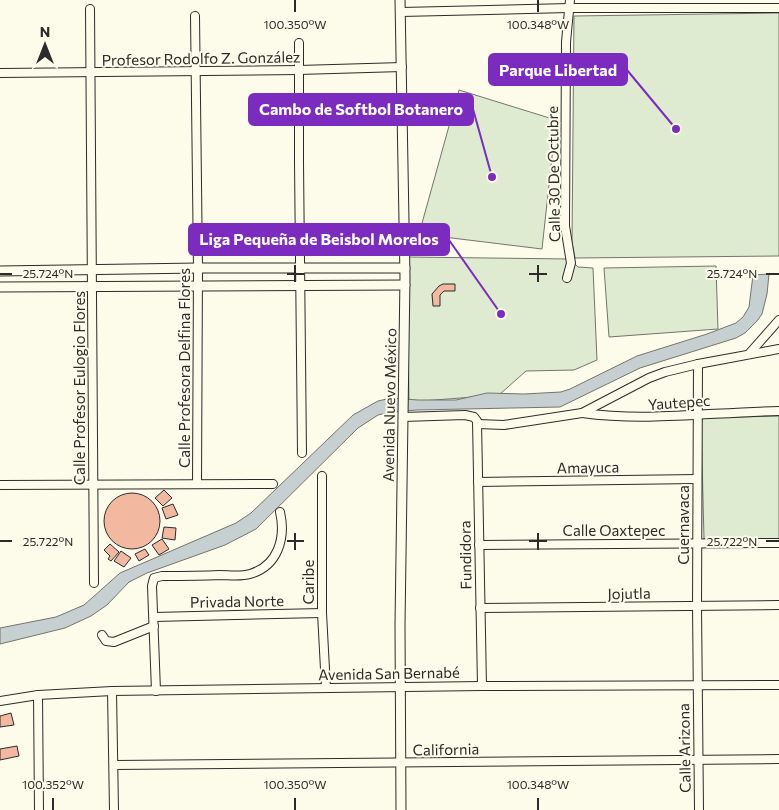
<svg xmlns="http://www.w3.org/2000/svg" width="779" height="810" font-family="Commissioner,sans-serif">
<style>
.green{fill:#deebd1;stroke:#74746e}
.water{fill:#c7d0d0;stroke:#74746e}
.building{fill:#f2b8a0;stroke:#2b2b2b}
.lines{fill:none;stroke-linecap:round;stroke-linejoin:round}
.minor-casing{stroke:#2b2b2b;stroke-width:10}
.tertiary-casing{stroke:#2b2b2b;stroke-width:11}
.minor{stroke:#fdfbea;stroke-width:8}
.tertiary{stroke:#fdfbea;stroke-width:9}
.ticks{fill:none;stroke:#2b2b2b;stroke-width:2}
.labels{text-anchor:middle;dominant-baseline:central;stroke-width:4;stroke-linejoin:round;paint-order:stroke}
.street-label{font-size:15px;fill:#2b2b2b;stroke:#fdfbea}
.ticks-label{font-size:12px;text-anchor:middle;fill:#2b2b2b;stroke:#fdfbea;stroke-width:4;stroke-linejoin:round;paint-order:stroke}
.leader{fill:none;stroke:#7b2cbf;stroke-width:2}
.callout-dot{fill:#7b2cbf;stroke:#fdfbea;stroke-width:2}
.callout{fill:#7b2cbf;stroke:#7b2cbf;stroke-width:2}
.callout-label{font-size:16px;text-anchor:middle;font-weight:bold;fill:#fff}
</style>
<rect width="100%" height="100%" fill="#fdfbea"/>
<g class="green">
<polygon points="779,13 779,256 575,258 572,242 574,16"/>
<polygon points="459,90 556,120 542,249 419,234"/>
<polygon points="407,257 570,259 578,267 593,268 597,360 574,370 526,371 499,395 409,402"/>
<polygon points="716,266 718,329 609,337 604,268"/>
<polygon points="779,416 779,539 704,539 701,418"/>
</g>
<polygon class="water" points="769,274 767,294 762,314 757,321 745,333 736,338 640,368 560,407 417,410 391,412 378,415 358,428 256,529 225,545 147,573 129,582 107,605 91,616 65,628 0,644 0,628 56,617 84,605 120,573 236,523 251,513 353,415 378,401 391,398 418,400 456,400 487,393 524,394 561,392 570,389 637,356 707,334 736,323 743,317 749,307 753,275"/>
<g class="building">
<polygon points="443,284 455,284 455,291 444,291 440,295 440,306 433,306 432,294 439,286"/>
<polygon points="164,490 172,498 163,506 155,498"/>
<circle cx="132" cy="521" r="28"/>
<polygon points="173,504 178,515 166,519 162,508"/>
<polygon points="164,527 176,528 175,540 162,538"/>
<polygon points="162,539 169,549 159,555 152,545"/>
<polygon points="110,544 119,552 111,561 108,559 110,556 104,550"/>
<polygon points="145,549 149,555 139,561 135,554"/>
<polygon points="121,551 131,558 124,567 114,561"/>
<polygon points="11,713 14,725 0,727 0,716"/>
<polygon points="17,746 19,756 0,760 0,749"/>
</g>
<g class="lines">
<g class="minor-casing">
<g id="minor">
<polyline points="90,9 94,583"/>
<polyline points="401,12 569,8 779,8"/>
<polyline points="195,16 198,268 197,484"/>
<polyline points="299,43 299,163 302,453"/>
<polyline points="0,73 299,70 402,67"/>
<polyline points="567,278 571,263 565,226 566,42 570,0"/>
<polyline points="749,354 779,320"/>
<polyline points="698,364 697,606 699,810"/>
<path d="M582 413C649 422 712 412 779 411"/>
<polyline points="403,417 465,415 474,417 477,421 482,686"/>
<polyline points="478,424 504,425 582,413 649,378 665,372 698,364 779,349"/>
<polyline points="322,476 322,613 326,688"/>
<polyline points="478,482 697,479"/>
<polyline points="0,485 273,484"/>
<polyline points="479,545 779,543"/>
<polyline points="480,608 779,605"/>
<polyline points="154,617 322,613"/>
<polyline points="102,635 106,641 114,642 154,626"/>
<polyline points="112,691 114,810"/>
<path d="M156 691 152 586 154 578 162 576C181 576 200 576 219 575 229 575 240 577 250 574 278 566 286 538 280 512"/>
<polyline points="38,695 39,810"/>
<polyline points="0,701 38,695 112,691 482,686 779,685"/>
<polyline points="114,765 779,759"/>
</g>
</g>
<g class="tertiary-casing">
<g id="tertiary">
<polyline points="400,0 405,277 400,625 401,810"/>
<polyline points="0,271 198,268 405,268"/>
<polyline points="0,287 405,285"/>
</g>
</g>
<use href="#minor" class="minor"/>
<use href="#tertiary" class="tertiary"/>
</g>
<path class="ticks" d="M295 0V12M538 0V12M295 265V282M538 265V282M0 274H12M287 274H304M529 274H547M766 274H779M295 533V550M538 533V550M0 541H12M287 541H304M529 541H547M766 541H779M53 798V810M295 798V810M538 798V810"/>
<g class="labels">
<g class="street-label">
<text transform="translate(201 58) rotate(-1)">Profesor Rodolfo Z. González</text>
<text transform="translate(553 174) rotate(-91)">Calle 30 De Octubre</text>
<text transform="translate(184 368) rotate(-90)">Calle Profesora Delfina Flores</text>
<text transform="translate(79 388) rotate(-90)">Calle Profesor Eulogio Flores</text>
<text transform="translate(679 402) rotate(-4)">Yautepec</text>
<text transform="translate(389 405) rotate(-89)">Avenida Nuevo México</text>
<text transform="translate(588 467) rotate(-1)">Amayuca</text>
<text transform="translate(683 525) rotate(-90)">Cuernavaca</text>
<text x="614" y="530">Calle Oaxtepec</text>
<text transform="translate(465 555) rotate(-91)">Fundidora</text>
<text transform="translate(308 582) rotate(-90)">Caribe</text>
<text transform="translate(629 593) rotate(-1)">Jojutla</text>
<text transform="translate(237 601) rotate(-1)">Privada Norte</text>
<text transform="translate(389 673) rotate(-1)">Avenida San Bernabé</text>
<text transform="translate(684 748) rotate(-91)">Calle Arizona</text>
<text transform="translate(446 749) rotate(-1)">California</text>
</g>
</g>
<g class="ticks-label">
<text x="295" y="29">100.350°W</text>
<text x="538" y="29">100.348°W</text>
<text x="48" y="278">25.724°N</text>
<text x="732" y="278">25.724°N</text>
<text x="48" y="546">25.722°N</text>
<text x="732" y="546">25.722°N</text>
<text x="53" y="789">100.352°W</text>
<text x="295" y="789">100.350°W</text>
<text x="538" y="789">100.348°W</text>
</g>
<path class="leader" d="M676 129L627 70M492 177L473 109M501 314L449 240"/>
<g class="callout-dot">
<circle cx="676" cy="129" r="5"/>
<circle cx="492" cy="177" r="5"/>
<circle cx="501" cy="314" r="5"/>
</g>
<g class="callout">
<rect x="489" y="54" width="138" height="31" rx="5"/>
<rect x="249" y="94" width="224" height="31" rx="5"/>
<rect x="189" y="224" width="260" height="31" rx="5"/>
</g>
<g class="callout-label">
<text x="558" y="76">Parque Libertad</text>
<text x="361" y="115">Cambo de Softbol Botanero</text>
<text x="319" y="245">Liga Pequeña de Beisbol Morelos</text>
</g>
<g transform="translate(45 45)" stroke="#fdfbea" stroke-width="4" paint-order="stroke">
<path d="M0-4L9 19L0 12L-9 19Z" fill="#2b2b2b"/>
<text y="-8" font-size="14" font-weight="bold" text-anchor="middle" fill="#2b2b2b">N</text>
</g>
</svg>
